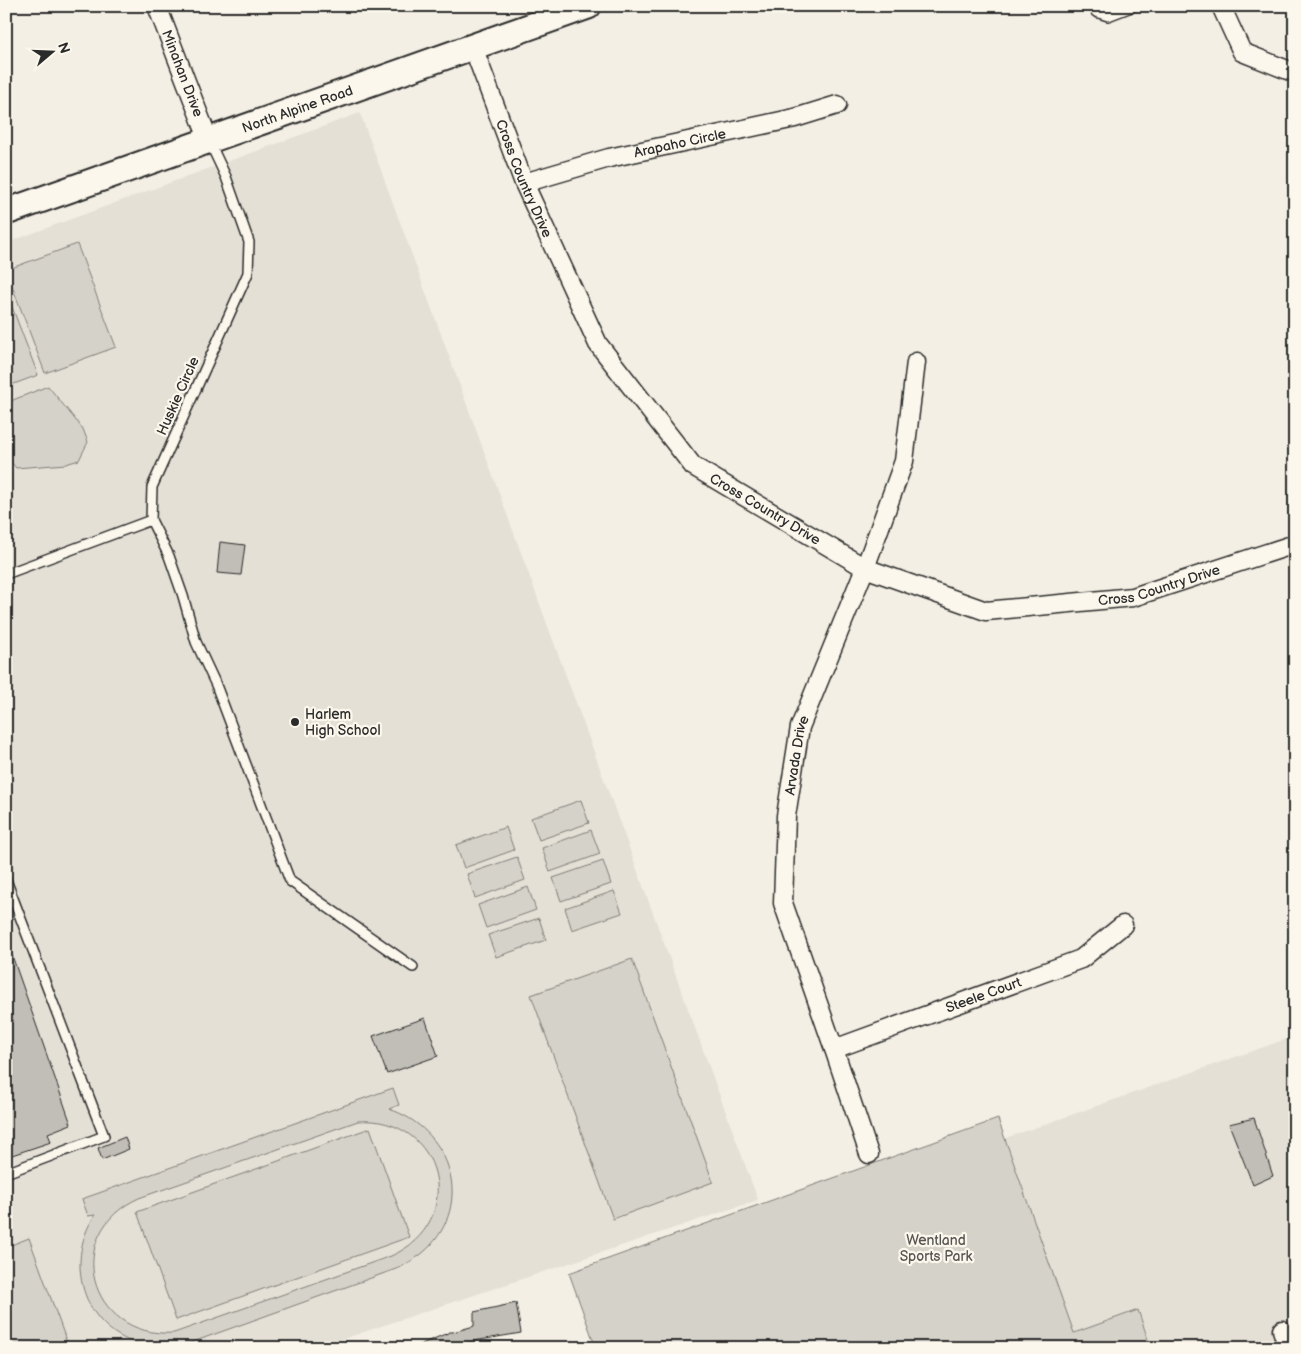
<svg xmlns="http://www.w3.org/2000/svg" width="1301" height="1354" font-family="'Balsamiq Sans',sans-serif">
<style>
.built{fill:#e4e0d6}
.green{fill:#d5d2c9;stroke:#807e7a;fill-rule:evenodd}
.building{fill:#c0beb6;stroke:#2b2b2b}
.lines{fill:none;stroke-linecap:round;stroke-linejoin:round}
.service-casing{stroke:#2b2b2b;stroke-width:12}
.minor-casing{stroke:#2b2b2b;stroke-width:21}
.secondary-casing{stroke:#2b2b2b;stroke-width:29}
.service{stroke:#fbf7ec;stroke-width:9}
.minor{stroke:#fbf7ec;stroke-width:18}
.secondary{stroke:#fbf7ec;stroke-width:25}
.poi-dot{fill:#2b2b2b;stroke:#fbf7ec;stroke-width:2}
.labels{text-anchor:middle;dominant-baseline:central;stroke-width:4.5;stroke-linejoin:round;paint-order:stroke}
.street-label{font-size:14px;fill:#2b2b2b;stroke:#fbf7ec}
.poi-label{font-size:14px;fill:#2b2b2b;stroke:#fbf7ec;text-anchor:start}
.park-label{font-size:14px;fill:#565552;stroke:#fbf7ec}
</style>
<rect width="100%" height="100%" fill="#f3efe4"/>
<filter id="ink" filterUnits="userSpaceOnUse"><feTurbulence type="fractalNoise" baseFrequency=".02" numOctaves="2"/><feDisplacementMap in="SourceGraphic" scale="10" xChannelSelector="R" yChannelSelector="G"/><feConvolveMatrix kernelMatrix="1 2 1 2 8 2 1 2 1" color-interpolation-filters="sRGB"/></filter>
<g filter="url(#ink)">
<g class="built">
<polygon points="360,113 758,1200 316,1348 6,1348 6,243"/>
<polygon points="1295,1036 1295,1348 1152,1348 1138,1310 1074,1333 1000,1140"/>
</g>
<g class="green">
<polygon points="77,244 116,347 45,373 6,270"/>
<polygon points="6,291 38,375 6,387"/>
<polygon points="48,386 83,429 88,442 79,460 66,464 16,468 6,456 6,409 13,400"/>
<polygon points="581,800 589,823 539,840 531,818"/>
<polygon points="506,827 514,850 464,868 456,845"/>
<polygon points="591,830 600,854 550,872 542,848"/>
<polygon points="517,857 525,880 475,898 467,874"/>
<polygon points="603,861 611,884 561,901 553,878"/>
<polygon points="528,887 536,910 486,928 478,905"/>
<polygon points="614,891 622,913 572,930 565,908"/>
<polygon points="539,918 546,940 496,957 488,935"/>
<polygon points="632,959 713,1182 613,1219 531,995"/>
<path d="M393 1088 399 1105 389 1109C447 1128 474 1197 431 1245 421 1256 409 1263 396 1269L190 1343C176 1346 162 1348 148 1346 85 1336 62 1264 95 1215L88 1216 82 1199ZM358 1121C442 1115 469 1222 391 1256L174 1333C88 1339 61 1233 139 1198Z"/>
<polygon points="998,1119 1074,1333 1138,1310 1151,1348 596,1348 569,1273"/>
<polygon points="370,1128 409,1237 176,1320 137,1212"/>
<polygon points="29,1238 69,1348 6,1348 6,1247"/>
</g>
<g class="building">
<polygon points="220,542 245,545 241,575 217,573"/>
<polygon points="6,944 8,944 71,1124 48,1133 51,1142 6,1157"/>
<polygon points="425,1018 438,1056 387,1074 373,1036"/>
<polygon points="1254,1118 1273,1176 1253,1185 1229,1124"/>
<polygon points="125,1137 129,1149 102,1160 98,1148"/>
<polygon points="516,1303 521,1333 468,1342 471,1348 412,1348 450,1332 453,1332 474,1326 474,1312"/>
</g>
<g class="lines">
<g class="service-casing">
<g id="service">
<polyline points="1094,6 1096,12 1108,16 1134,6"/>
<polyline points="151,520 169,556 183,596 196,642 216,685 290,881 413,967"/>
<polyline points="6,574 151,520 152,487 248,273 249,242 226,177 209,141"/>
<polyline points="6,880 104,1136 6,1173"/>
</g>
</g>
<g class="minor-casing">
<g id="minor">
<path id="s1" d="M157 6 209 141"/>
<polyline points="1221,6 1242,52 1295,73"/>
<path id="s2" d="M473 47 524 183 598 344 693 466 865 568 986 611 1133 597 1295 544"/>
<path id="s3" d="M524 183 609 158 795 118 837 105"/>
<path id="s4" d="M834 1049 1081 959 1123 925"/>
<path id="s5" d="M869 1154 834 1049 783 903 786 816 800 727 865 568 904 461 916 362"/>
<polyline points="1282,1330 1288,1348"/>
</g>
</g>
<g class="secondary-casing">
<g id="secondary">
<path id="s6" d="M6 212 588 6"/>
</g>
</g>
<use href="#service" class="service"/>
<use href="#minor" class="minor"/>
<use href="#secondary" class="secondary"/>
</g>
</g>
<circle class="poi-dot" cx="295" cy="722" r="5"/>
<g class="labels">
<g class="street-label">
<text stroke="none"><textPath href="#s1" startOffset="72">Minahan Drive</textPath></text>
<text stroke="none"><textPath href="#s6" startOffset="309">North Alpine Road</textPath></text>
<text stroke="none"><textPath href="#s3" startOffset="161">Arapaho Circle</textPath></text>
<text stroke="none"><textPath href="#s2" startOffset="141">Cross Country Drive</textPath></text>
<text transform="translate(178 396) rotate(-66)">Huskie Circle</text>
<text stroke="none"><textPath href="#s2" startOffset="561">Cross Country Drive</textPath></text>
<text stroke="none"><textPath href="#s2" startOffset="981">Cross Country Drive</textPath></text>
<text stroke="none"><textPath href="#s5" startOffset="414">Arvada Drive</textPath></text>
<text stroke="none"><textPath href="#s4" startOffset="159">Steele Court</textPath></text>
</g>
<g class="poi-label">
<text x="305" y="714">Harlem<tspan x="305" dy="16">High School</tspan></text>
</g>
<g class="park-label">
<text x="936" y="1240">Wentland<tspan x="936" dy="16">Sports Park</tspan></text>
</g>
</g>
<rect width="1301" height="1354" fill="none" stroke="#fbf7ec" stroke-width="25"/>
<rect x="12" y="12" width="1276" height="1329" fill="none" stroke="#2b2b2b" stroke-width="2" filter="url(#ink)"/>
<g transform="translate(52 52) rotate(71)" stroke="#fbf7ec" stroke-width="4" paint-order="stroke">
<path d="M0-4L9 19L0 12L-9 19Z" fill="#2b2b2b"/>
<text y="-8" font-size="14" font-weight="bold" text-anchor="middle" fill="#2b2b2b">N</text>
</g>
</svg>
